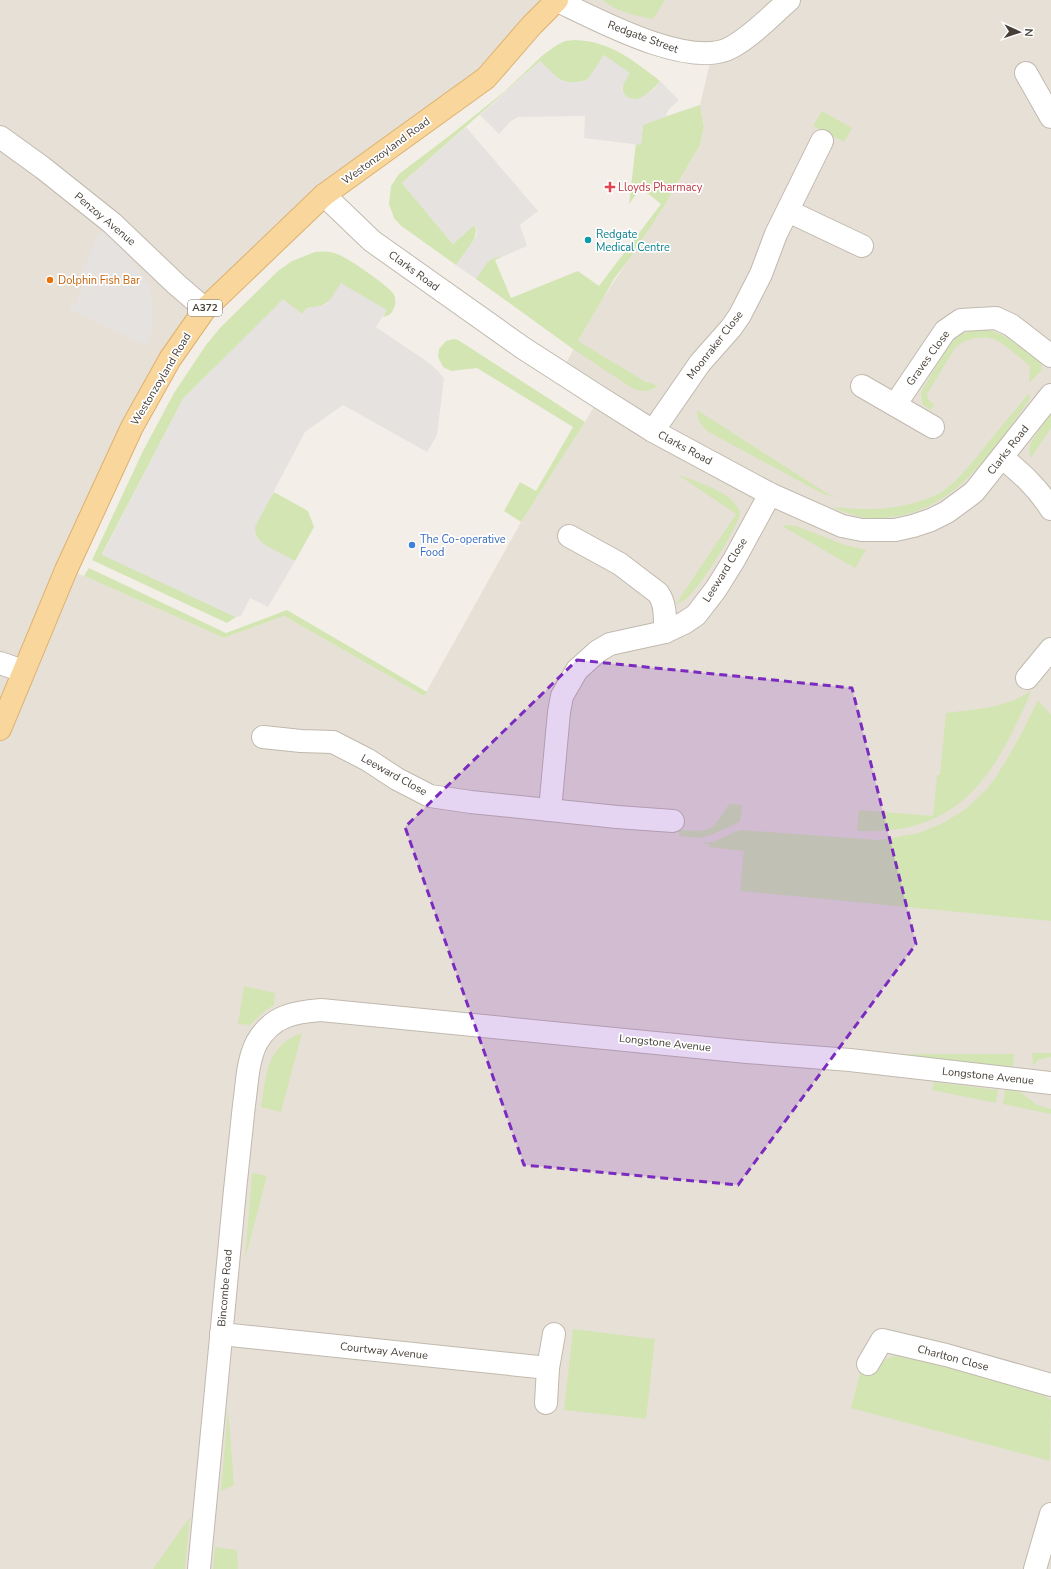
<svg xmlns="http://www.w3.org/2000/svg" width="1051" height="1569" font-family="'Nunito Sans',sans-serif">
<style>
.residential{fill:#e7e0d7;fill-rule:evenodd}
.green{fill:#d3e5b3}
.parking{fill:#e5e2e0}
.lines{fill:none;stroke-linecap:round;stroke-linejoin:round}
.minor-casing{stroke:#c1b9ae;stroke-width:24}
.major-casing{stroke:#ddb16d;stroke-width:24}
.minor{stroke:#fff;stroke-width:22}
.major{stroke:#f8d69c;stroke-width:22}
.marked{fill:#7b2cbf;fill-opacity:0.2;stroke:#7b2cbf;stroke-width:3;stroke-dasharray:8 5;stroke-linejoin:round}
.health-dot{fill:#e0444e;stroke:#fff;stroke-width:1.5}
.culture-dot{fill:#0f9aa8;stroke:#fff;stroke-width:1.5}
.food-dot{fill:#e8710a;stroke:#fff;stroke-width:1.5}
.shop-dot{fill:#3f7fe0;stroke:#fff;stroke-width:1.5}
.labels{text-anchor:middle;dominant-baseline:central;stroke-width:3.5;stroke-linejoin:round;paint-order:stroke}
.shield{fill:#fff;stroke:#7e7973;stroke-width:1}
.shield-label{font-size:10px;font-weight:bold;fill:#463f37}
.street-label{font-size:11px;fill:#463f37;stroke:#fff}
.health-label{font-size:11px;fill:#be3a42;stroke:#fff;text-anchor:start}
.culture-label{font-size:11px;fill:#0d838f;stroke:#fff;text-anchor:start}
.food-label{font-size:11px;fill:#c56008;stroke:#fff;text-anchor:start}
.shop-label{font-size:11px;fill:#366cbe;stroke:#fff;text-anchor:start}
</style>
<rect width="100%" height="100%" fill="#f3efe8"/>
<path class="residential" d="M0 0H1051V1569H0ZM556 0 712 54 700 105 704 127 700 145 663 208 599 304 561 372 599 398 585 422 521 522 424 696 284 616 224 638 84 576 66 570 205 309 324 195 486 78Z"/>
<g class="green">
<path d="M603 0H665L653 19C639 17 612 10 603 0Z"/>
<path d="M575 40C610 41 633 60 660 81 653 90 634 109 624 94 621 91 624 88 623 85 621 78 608 62 604 55 599 62 595 73 588 79 585 81 580 82 576 82 559 84 551 73 540 61L402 183 453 244 474 225C482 235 463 256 456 265L400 225 394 218 389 204 391 186 399 174 453 133 505 91 543 55 557 45 565 41Z"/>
<path d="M700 105 704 127 700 145 663 208 632 255 614 279 578 341 644 381 658 386 650 390 645 391 637 390 632 388 573 349 476 279C482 269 488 255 502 257L495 260 511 298 578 271 599 286 661 204 641 188 629 204 636 143 641 144 643 124Z"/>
<polygon points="822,111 852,128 844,142 813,126"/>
<path d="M315 252C323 251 330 251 337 254 347 257 387 285 393 293 396 297 396 303 394 308 392 314 388 316 383 317L386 311 329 301 322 306 307 308 302 314 283 300 183 399 102 554 236 617 227 623 92 560 143 451 174 393 206 345 220 328 278 271 292 261Z"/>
<path d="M981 329C1004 330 1023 350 1041 363L1042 370 1029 383 1030 366C1021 359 1003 342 993 339 980 335 964 339 955 348L927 394 928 399 934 405 931 410 922 404 921 392 947 348 955 338 963 333Z"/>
<polygon points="454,339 458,340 585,422 521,522 504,511 520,482 536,491 573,427 477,368 451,371 443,367 438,357 439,349 446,341"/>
<path d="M1029 393 1030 399C995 448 957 509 892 517 878 519 866 519 853 515 846 513 839 510 833 507 863 510 891 511 920 501 928 498 936 496 943 491 958 480 971 464 983 449 998 430 1014 412 1029 393Z"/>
<path d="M697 410 828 494 839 498 823 494 707 431C701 425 697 419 697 410Z"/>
<polygon points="1051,412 1051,428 1031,458 1029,452 1030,444"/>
<path d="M677 474C696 482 735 492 740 513 737 530 700 587 687 598 684 601 679 602 676 604L736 514Z"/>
<path d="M274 492 308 511 314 527 295 561C281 554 247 543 256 522 261 512 268 502 274 492Z"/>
<polygon points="786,525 796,526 845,545 866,550 855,568 782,526"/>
<polygon points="89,568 226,633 287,610 427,692 424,696 284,616 224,638 84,576"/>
<path d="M1030 691V694C994 777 959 836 857 831L859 810 933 816 937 775H940L946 713C975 709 1006 709 1030 691Z"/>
<polygon points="1038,700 1051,715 1051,921 740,891 744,851 709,847 709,844 699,843 713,842 740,830 879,840 919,833 943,823 966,809 987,789 996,777 1018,740"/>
<path d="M729 804 742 805 740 822 711 835 700 838 679 836V830C713 832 711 832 729 804Z"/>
<polygon points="244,986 275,993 274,1005 266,1010 250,1025 238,1024"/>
<path d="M302 1033 281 1112 261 1107C267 1073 266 1046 302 1033Z"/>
<polygon points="1032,1053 1051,1053 1051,1057 1038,1060 1033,1066"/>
<polygon points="902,1054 1014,1054 1013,1067 897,1055"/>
<polygon points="934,1082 998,1090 996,1103 932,1090"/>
<polygon points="1005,1090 1020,1092 1037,1105 1051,1109 1051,1114 1003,1104"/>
<polygon points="252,1173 267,1176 245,1259"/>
<polygon points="573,1329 655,1339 646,1419 564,1410"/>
<polygon points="893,1356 914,1359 1037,1391 1051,1400 1050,1461 851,1408 861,1370"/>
<polygon points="228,1409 234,1485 221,1491"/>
<polygon points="190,1517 185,1569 153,1569"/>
<polygon points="215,1547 237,1550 238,1569 213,1569"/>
</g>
<g class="parking">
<polygon points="604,55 630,73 623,85 622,90 627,98 639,99 654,89 660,81 679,100 669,109 665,117 643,125 641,145 584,138 585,116 518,117 511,121 499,134 480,115 540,61 560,80 566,82 579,82 587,80 590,76"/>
<polygon points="466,127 538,211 520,225 527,246 502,257 492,258 487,263 476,279 456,265 477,235 476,227 474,225 453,244 402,183"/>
<polygon points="103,228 123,249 143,276 149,286 152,295 153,320 152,330 147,346 69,309 72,304 75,305 85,282 80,278 97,237"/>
<polygon points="341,283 387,310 376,327 432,365 444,378 437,435 427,452 343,405 305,432 255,527 256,536 263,544 295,561 268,607 250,598 241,616 236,617 102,555 183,399 283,299 302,314 307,308 325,305 329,301"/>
</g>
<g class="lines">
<g class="minor-casing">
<g id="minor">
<path d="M556 0C596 19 691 71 732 47 753 35 771 16 789 0"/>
<polyline points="1026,73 1051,117"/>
<polyline points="0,137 43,168 112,223 176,284 205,309"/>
<polyline points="324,195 372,241 523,348 599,397 653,431 770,494 842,526 862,530 895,530 913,526 931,520 947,512 974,492 1051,395"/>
<polyline points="788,211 862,246"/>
<polyline points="862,386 933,427"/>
<polyline points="895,405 945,331 961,320 996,318 1011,325 1051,356"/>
<polyline points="653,431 700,363 731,328 740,315 761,274 776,234 822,141"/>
<path d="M1002 457C1022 474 1037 487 1051 509"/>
<path d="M569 536 620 564 658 593C666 604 665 618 665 632"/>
<polyline points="0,663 23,671"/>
<polyline points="1027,678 1051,649"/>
<polyline points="263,737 301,741 333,742 368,760 397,779 430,796 471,802 617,817 673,821"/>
<polyline points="550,810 559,712 562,696 577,670 598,651 610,644 665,632 684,623 696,615 716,589 734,560 770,494"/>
<polyline points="221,1334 548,1368"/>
<polyline points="868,1364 882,1340 946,1355 1051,1385"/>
<polyline points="546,1403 548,1368 554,1334"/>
<path d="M199 1569C211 1443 223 1316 235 1190 238 1161 241 1133 244 1105 247 1085 247 1061 257 1042 272 1016 294 1012 321 1010L747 1052 850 1060 1051 1083"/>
<polyline points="1035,1569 1051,1514"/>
</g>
</g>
<g class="major-casing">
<polyline id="major" points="0,729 66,570 132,427 170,359 205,309 324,195 486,78 532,25 557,0"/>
</g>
<use href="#minor" class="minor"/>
<use href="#major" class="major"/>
</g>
<path class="marked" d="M577 660 852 688 916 944 738 1185 524 1165 405 827Z"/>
<path class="health-dot" d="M608 181h4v4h4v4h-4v4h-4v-4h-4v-4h4z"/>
<circle class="culture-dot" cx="588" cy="240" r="4"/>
<circle class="food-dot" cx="50" cy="280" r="4"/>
<circle class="shop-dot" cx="412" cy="545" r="4"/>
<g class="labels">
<rect class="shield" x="188" y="300" width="34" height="16" rx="3"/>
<g class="shield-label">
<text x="205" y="308">A372</text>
</g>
<g class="street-label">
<text transform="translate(643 37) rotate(20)">Redgate Street</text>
<text transform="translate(386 151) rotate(-36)">Westonzoyland Road</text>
<text transform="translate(105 219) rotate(40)">Penzoy Avenue</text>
<text transform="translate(414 271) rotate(36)">Clarks Road</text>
<text transform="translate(715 345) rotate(-52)">Moonraker Close</text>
<text transform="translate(928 358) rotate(-54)">Graves Close</text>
<text transform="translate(161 379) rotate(-59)">Westonzoyland Road</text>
<text transform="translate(685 448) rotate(28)">Clarks Road</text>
<text transform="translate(1008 450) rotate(-52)">Clarks Road</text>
<text transform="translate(725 570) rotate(-58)">Leeward Close</text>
<text transform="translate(394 775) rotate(29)">Leeward Close</text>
<text transform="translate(665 1043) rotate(6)">Longstone Avenue</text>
<text transform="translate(988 1076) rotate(6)">Longstone Avenue</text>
<text transform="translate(225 1288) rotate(-85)">Bincombe Road</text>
<text transform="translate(384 1351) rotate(6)">Courtway Avenue</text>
<text transform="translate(953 1358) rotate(15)">Charlton Close</text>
</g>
<g class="health-label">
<text x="618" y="187">Lloyds Pharmacy</text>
</g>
<g class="culture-label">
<text x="596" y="234">Redgate<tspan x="596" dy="13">Medical Centre</tspan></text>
</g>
<g class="food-label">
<text x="58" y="280">Dolphin Fish Bar</text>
</g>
<g class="shop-label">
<text x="420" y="539">The Co-operative<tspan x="420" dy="13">Food</tspan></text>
</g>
</g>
<g transform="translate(1019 32) rotate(93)" stroke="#ffffff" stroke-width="3" paint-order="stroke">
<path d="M0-3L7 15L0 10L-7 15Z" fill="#463f37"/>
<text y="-6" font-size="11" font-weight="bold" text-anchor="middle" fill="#463f37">N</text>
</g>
</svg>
